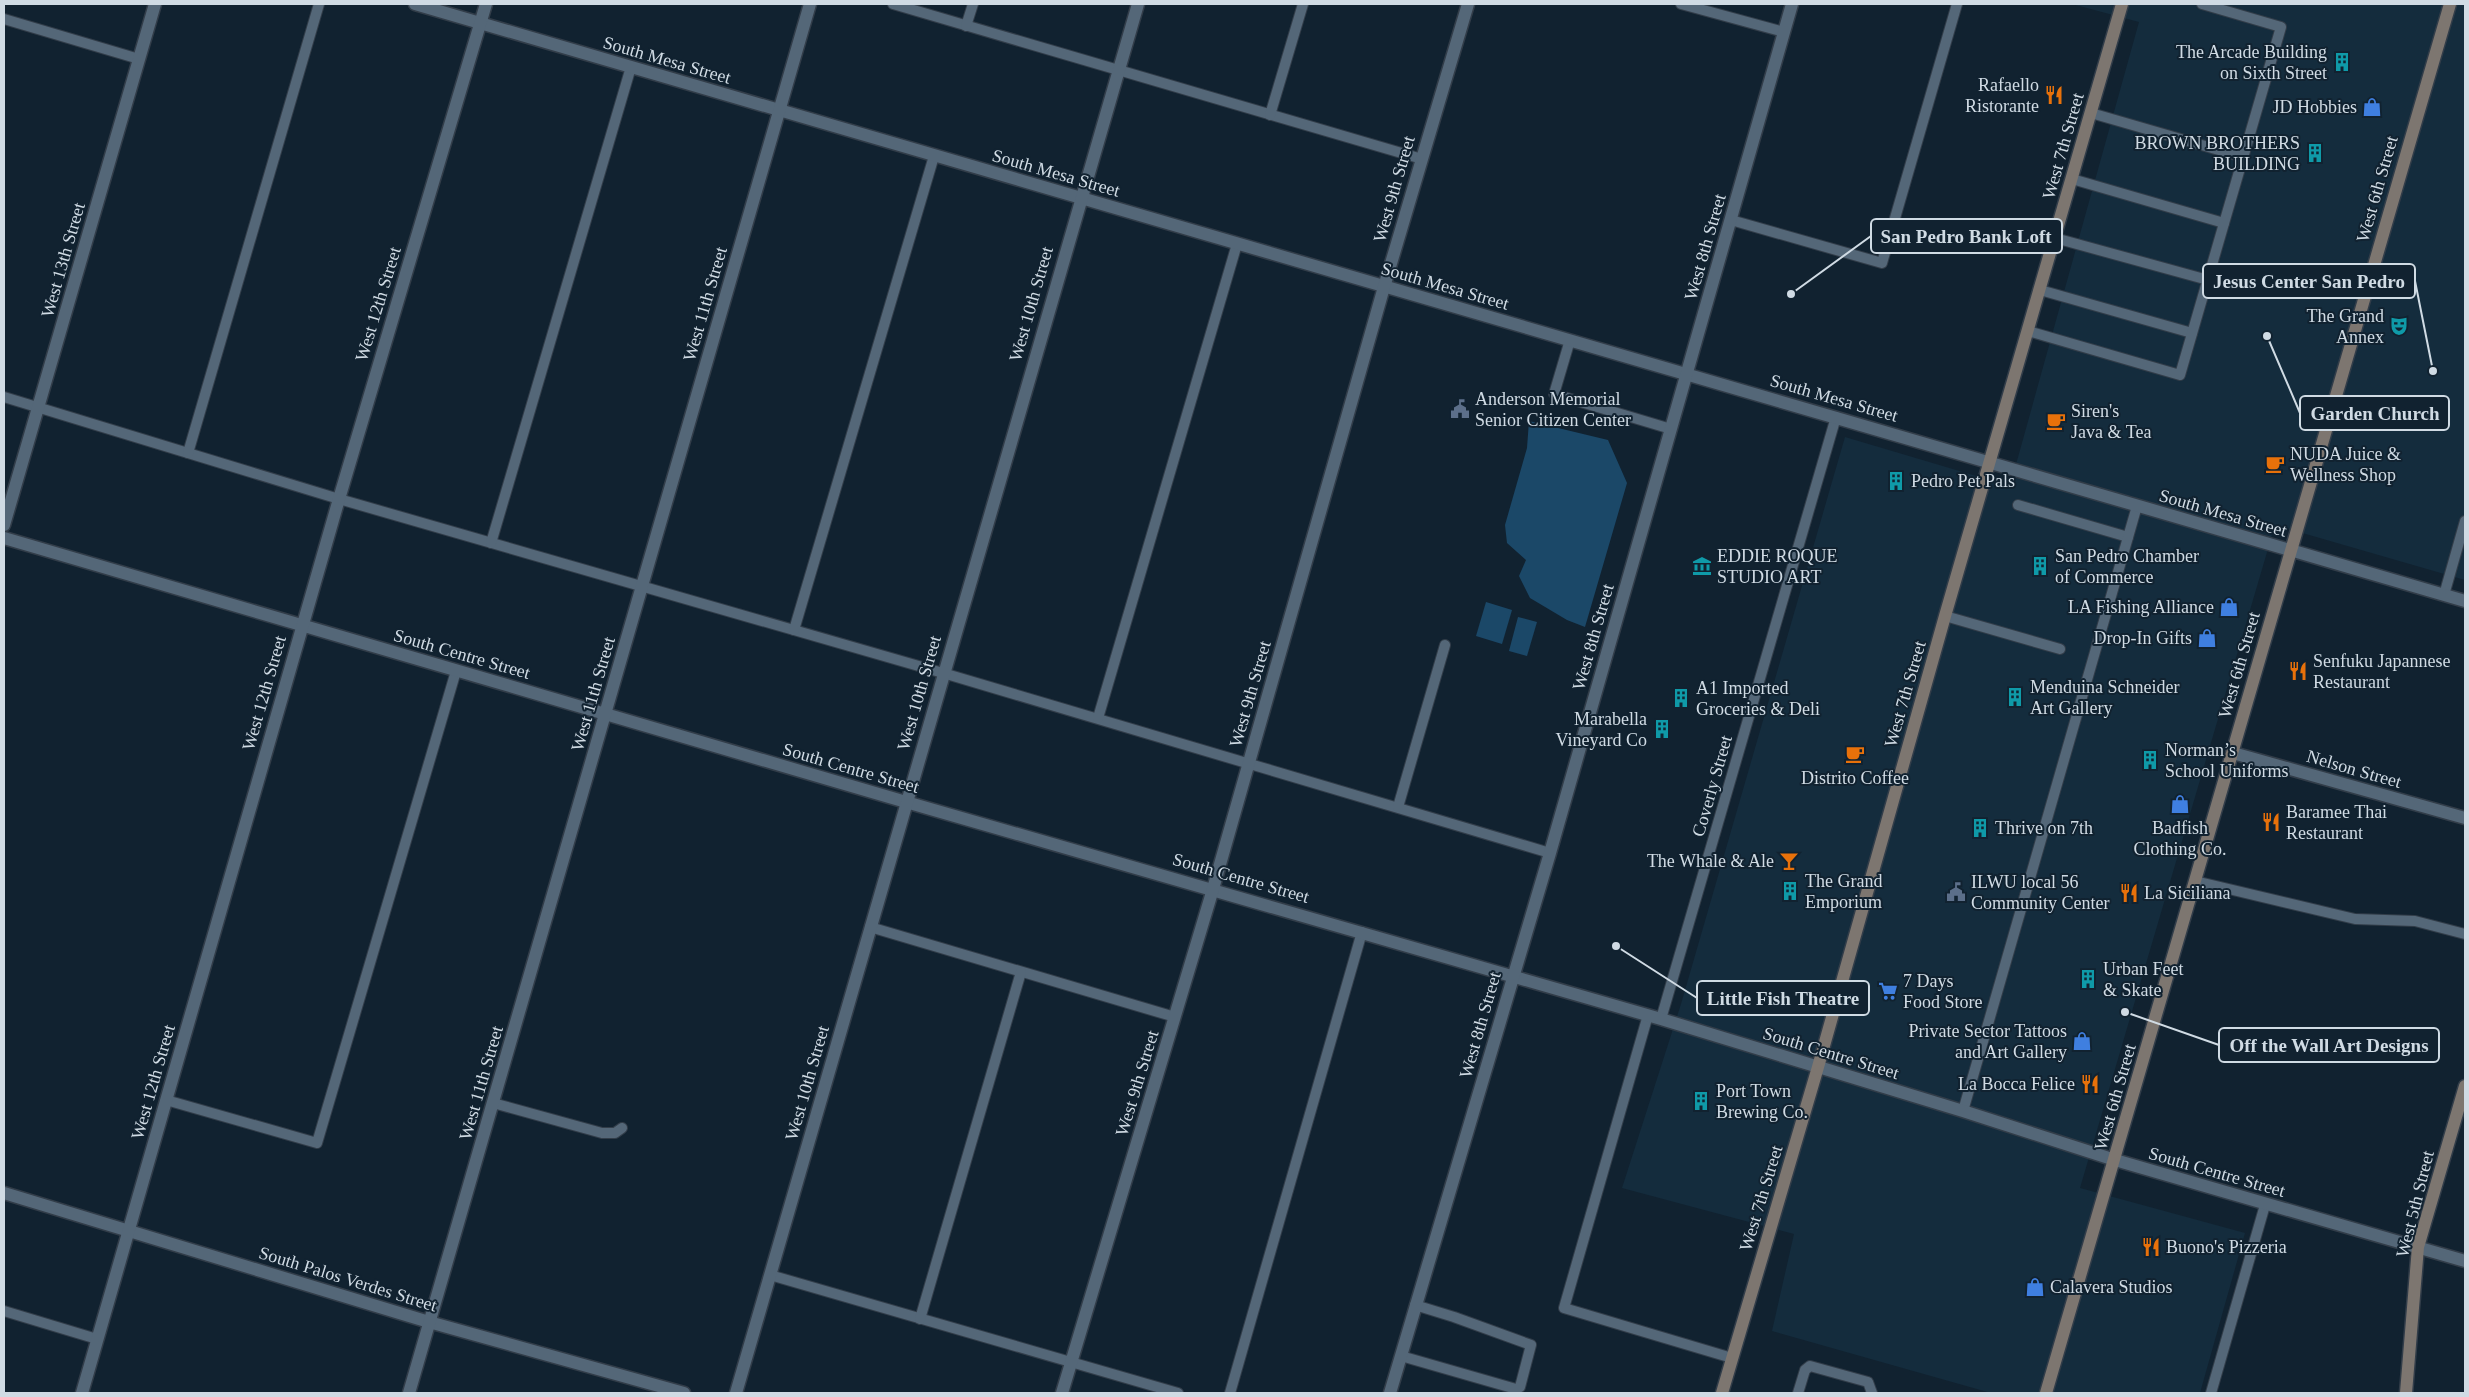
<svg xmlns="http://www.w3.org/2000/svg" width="2469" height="1397" font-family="Georgia,serif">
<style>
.built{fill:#142c3d}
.green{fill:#1b4868}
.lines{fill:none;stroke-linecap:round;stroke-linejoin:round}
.lane-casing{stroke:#323d49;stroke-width:12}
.street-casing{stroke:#323d49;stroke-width:15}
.secondary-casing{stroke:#323d49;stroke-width:15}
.lane{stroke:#546778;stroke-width:10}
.street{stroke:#546778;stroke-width:12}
.secondary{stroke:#7d7670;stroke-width:12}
.labels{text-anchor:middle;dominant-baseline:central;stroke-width:4;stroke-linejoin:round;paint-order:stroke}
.poi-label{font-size:18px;fill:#d0dbe4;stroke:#112230;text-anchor:start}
.street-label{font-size:18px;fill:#d0dbe4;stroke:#112230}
.leader{fill:none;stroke:#d0dbe4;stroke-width:2}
.callout-dot{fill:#d0dbe4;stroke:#112230;stroke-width:2}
.callout{fill:#112230;stroke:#d0dbe4;stroke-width:2}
.callout-label{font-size:19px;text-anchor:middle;font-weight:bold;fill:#d0dbe4}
</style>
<rect width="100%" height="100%" fill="#112230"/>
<polygon class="built" points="2072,4 2465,4 2465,580 2275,525 2080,1188 2245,1233 2200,1393 1991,1393 1772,1331 1794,1234 1622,1188 1681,1004 1845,437 2010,486 2139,22"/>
<g class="green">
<polygon points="1529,421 1608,440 1627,483 1585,627 1567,620 1530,598 1519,576 1526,560 1507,543 1505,525 1527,448"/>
<polygon points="1486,602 1512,610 1502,644 1476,636"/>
<polygon points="1518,617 1537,622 1527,656 1509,651"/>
</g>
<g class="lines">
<g class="lane-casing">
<g id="lane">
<polyline points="893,4 1422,159"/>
<polyline points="1681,4 1784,32"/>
<polyline points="4,19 139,59"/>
<polyline points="966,26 973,4"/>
<polyline points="2091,113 2243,157"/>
<polyline points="1270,115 1303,4"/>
<polyline points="2072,179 2224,223"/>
<polyline points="1731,220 1882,263 1957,4"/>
<polyline points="2055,238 2208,280"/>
<polyline points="2040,290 2192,333"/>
<polyline points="2028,331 2180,375 2281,27 2202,4"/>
<polyline points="1570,340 1554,394 1671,429"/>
<polyline points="4,397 339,499 943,673 1550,853"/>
<polyline points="188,453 319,4"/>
<polyline points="2018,505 2128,537"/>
<polyline points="491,543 631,67"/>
<polyline points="2444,595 2465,521"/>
<polyline points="1945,616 2060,649"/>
<polyline points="794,630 934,156"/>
<polyline points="1098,718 1237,244"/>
<polyline points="1398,807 1445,645"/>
<polyline points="2195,881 2355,919 2415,921 2465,934"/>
<polyline points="870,927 1175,1017"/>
<polyline points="1648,1015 1564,1308 1732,1358"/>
<polyline points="1661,1019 1836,417"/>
<polyline points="166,1100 317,1143 456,671"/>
<polyline points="493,1103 602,1133 615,1133 622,1128"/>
<polyline points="1963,1111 2137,506"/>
<polyline points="770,1275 1178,1393"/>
<polyline points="4,1311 97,1339"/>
<polyline points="920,1319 1021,972"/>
<polyline points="1401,1356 1516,1389 1520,1387 1531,1345 1454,1317 1415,1305"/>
<polyline points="1230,1393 1362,932"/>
<polyline points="1798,1393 1805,1370 1810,1366 1868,1382 1872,1393"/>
<polyline points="2211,1393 2265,1205"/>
</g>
</g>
<g class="street-casing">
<g id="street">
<polyline points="415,4 2465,601"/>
<polyline points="4,525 155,4"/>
<polyline points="4,538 906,802 1661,1019 1963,1111 2115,1160 2465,1261"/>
<polyline points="2233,753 2465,818"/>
<polyline points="4,1193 429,1322 684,1393"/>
<polyline points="82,1393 339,499 486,4"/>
<polyline points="409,1393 810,4"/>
<polyline points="736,1393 1138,4"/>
<polyline points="1062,1393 1213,889 1384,287 1468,4"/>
<polyline points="1390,1393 1550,853 1792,4"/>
</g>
</g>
<g class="secondary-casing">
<g id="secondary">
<polyline points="1722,1393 1818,1067 1945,616 2122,4"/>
<polyline points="2046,1393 2450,4"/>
<polyline points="2406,1393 2418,1247 2465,1086"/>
</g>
</g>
<use href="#lane" class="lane"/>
<use href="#street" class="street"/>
<use href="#secondary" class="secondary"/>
</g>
<defs>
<g id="building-bare" transform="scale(1.5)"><path d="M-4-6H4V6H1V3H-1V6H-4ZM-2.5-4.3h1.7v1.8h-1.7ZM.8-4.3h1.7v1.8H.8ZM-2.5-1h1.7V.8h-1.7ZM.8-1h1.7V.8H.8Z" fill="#0f9aa8" stroke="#112230" stroke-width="2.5" paint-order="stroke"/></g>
<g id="restaurant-bare" transform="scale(1.5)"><path d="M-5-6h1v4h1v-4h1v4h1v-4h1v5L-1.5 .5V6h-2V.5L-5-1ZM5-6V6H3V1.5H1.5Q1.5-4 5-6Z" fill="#e8710a" stroke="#112230" stroke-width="2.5" paint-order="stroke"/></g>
<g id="shop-bare" transform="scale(1.5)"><path d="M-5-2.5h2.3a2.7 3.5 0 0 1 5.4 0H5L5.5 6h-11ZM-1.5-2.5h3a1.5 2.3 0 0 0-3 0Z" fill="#3f7fe0" stroke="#112230" stroke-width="2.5" paint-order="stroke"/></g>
<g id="theatre-bare" transform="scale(1.5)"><path d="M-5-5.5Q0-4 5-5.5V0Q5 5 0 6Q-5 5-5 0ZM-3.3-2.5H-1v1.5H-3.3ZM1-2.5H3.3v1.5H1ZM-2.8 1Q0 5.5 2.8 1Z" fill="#0f9aa8" stroke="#112230" stroke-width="2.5" paint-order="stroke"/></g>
<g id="civic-bare" transform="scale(1.5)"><path d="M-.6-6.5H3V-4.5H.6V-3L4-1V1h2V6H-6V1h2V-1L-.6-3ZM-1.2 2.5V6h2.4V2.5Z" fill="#5c6f8a" stroke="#112230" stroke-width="2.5" paint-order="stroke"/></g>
<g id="cafe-bare" transform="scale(1.5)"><path d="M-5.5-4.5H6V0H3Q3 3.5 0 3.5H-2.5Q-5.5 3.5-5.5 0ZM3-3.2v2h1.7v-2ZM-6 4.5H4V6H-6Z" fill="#e8710a" stroke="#112230" stroke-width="2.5" paint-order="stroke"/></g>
<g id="museum-bare" transform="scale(1.5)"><path d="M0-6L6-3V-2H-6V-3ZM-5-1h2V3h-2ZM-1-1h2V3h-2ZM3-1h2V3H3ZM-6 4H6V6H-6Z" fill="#0f9aa8" stroke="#112230" stroke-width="2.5" paint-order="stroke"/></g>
<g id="bar-bare" transform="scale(1.5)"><path d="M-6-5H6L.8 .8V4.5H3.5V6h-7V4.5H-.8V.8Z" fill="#e8710a" stroke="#112230" stroke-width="2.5" paint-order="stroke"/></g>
<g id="supermarket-bare" transform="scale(1.5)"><path d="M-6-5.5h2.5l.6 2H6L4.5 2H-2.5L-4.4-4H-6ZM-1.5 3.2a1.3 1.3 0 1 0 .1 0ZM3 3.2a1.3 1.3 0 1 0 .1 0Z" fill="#3f7fe0" stroke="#112230" stroke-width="2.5" paint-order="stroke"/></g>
</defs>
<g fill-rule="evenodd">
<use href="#building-bare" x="2342" y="62"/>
<use href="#restaurant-bare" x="2054" y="95"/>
<use href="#shop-bare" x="2372" y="107"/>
<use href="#building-bare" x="2315" y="153"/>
<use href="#theatre-bare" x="2399" y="326"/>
<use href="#civic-bare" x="1460" y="409"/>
<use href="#cafe-bare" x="2056" y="421"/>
<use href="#cafe-bare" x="2275" y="464"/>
<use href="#building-bare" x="1896" y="481"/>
<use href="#museum-bare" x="1702" y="566"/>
<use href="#building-bare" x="2040" y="566"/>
<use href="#shop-bare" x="2229" y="607"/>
<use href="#shop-bare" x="2207" y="638"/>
<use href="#restaurant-bare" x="2298" y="671"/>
<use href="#building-bare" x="2015" y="697"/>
<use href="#building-bare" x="1681" y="698"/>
<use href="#building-bare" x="1662" y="729"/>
<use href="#cafe-bare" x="1855" y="754"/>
<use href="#building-bare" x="2150" y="760"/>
<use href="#shop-bare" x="2180" y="804"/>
<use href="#restaurant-bare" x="2271" y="822"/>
<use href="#building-bare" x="1980" y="828"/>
<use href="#bar-bare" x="1789" y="861"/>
<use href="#building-bare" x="1790" y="891"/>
<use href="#civic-bare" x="1956" y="892"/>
<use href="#restaurant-bare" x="2129" y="893"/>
<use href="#building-bare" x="2088" y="979"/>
<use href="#supermarket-bare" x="1888" y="991"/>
<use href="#shop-bare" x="2082" y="1041"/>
<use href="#restaurant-bare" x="2090" y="1084"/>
<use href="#building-bare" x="1701" y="1101"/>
<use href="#restaurant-bare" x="2151" y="1247"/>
<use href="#shop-bare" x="2035" y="1287"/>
</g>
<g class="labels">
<g class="poi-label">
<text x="2327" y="52" text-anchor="end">The Arcade Building<tspan x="2327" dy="21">on Sixth Street</tspan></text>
<text x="2039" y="85" text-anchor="end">Rafaello<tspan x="2039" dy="21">Ristorante</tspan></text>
<text x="2357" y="107" text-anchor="end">JD Hobbies</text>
<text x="2300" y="143" text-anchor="end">BROWN BROTHERS<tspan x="2300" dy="21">BUILDING</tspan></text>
<text x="2384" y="316" text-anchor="end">The Grand<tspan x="2384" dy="21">Annex</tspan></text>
<text x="1475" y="399">Anderson Memorial<tspan x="1475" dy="21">Senior Citizen Center</tspan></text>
<text x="2071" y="411">Siren's<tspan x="2071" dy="21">Java &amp; Tea</tspan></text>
<text x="2290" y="454">NUDA Juice &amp;<tspan x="2290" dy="21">Wellness Shop</tspan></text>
<text x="1911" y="481">Pedro Pet Pals</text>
<text x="1717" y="556">EDDIE ROQUE<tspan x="1717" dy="21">STUDIO ART</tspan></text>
<text x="2055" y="556">San Pedro Chamber<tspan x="2055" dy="21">of Commerce</tspan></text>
<text x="2214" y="607" text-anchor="end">LA Fishing Alliance</text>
<text x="2192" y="638" text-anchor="end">Drop-In Gifts</text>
<text x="2313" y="661">Senfuku Japannese<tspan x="2313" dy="21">Restaurant</tspan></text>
<text x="2030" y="687">Menduina Schneider<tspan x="2030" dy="21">Art Gallery</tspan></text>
<text x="1696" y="688">A1 Imported<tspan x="1696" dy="21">Groceries &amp; Deli</tspan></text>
<text x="1647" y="719" text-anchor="end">Marabella<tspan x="1647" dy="21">Vineyard Co</tspan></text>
<text x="2165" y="750">Norman’s<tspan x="2165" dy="21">School Uniforms</tspan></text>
<text x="1855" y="778" text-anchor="middle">Distrito Coffee</text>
<text x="2286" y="812">Baramee Thai<tspan x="2286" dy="21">Restaurant</tspan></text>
<text x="1995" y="828">Thrive on 7th</text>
<text x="2180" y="828" text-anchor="middle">Badfish<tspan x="2180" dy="21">Clothing Co.</tspan></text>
<text x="1774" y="861" text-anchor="end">The Whale &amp; Ale</text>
<text x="1805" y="881">The Grand<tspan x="1805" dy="21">Emporium</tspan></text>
<text x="1971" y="882">ILWU local 56<tspan x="1971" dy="21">Community Center</tspan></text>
<text x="2144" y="893">La Siciliana</text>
<text x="2103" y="969">Urban Feet<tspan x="2103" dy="21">&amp; Skate</tspan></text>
<text x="1903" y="981">7 Days<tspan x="1903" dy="21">Food Store</tspan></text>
<text x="2067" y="1031" text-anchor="end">Private Sector Tattoos<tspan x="2067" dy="21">and Art Gallery</tspan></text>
<text x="2075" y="1084" text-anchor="end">La Bocca Felice</text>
<text x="1716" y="1091">Port Town<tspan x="1716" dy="21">Brewing Co.</tspan></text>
<text x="2166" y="1247">Buono's Pizzeria</text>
<text x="2050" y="1287">Calavera Studios</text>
</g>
<g class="street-label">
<text transform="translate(667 60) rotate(16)">South Mesa Street</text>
<text transform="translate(2063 146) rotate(-74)">West 7th Street</text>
<text transform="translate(1056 173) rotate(16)">South Mesa Street</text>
<text transform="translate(1394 189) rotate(-74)">West 9th Street</text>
<text transform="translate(2377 189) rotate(-74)">West 6th Street</text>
<text transform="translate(1705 247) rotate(-74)">West 8th Street</text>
<text transform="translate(63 260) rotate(-74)">West 13th Street</text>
<text transform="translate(1445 286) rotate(16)">South Mesa Street</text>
<text transform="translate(378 304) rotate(-73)">West 12th Street</text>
<text transform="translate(705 304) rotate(-74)">West 11th Street</text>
<text transform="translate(1031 304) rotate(-74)">West 10th Street</text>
<text transform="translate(1834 398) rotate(16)">South Mesa Street</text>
<text transform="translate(2223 513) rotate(16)">South Mesa Street</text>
<text transform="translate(1593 637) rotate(-74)">West 8th Street</text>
<text transform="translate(462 654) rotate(16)">South Centre Street</text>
<text transform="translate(2239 665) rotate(-74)">West 6th Street</text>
<text transform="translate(264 693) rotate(-74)">West 12th Street</text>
<text transform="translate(919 693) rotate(-74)">West 10th Street</text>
<text transform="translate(593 694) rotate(-74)">West 11th Street</text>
<text transform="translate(1250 694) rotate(-74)">West 9th Street</text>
<text transform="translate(1905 694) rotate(-74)">West 7th Street</text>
<text transform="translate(851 768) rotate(16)">South Centre Street</text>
<text transform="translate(2354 769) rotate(16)">Nelson Street</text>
<text transform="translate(1712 786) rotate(-74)">Coverly Street</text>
<text transform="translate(1241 878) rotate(16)">South Centre Street</text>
<text transform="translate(1480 1025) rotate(-74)">West 8th Street</text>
<text transform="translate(1831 1053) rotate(17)">South Centre Street</text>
<text transform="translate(153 1082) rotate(-74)">West 12th Street</text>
<text transform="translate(481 1083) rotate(-74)">West 11th Street</text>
<text transform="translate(807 1083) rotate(-74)">West 10th Street</text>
<text transform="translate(1137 1083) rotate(-73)">West 9th Street</text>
<text transform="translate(2115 1097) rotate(-74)">West 6th Street</text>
<text transform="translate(2217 1172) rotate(16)">South Centre Street</text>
<text transform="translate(1761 1198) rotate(-73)">West 7th Street</text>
<text transform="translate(2415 1204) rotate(-76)">West 5th Street</text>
<text transform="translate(348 1279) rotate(17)">South Palos Verdes Street</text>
</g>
</g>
<path class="leader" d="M1791 294L1871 236M2433 371L2415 281M2267 336L2300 413M1616 946L1697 998M2125 1012L2219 1045"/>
<g class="callout-dot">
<circle cx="1791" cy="294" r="5"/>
<circle cx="2433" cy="371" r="5"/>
<circle cx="2267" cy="336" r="5"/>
<circle cx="1616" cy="946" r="5"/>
<circle cx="2125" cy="1012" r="5"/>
</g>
<g class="callout">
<rect x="1871" y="219" width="191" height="34" rx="5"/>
<rect x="2203" y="264" width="212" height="34" rx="5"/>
<rect x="2300" y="396" width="149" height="34" rx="5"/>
<rect x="1697" y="981" width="172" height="34" rx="5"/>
<rect x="2219" y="1028" width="220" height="34" rx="5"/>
</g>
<g class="callout-label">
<text x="1966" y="243">San Pedro Bank Loft</text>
<text x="2309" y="288">Jesus Center San Pedro</text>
<text x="2375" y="420">Garden Church</text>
<text x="1783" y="1005">Little Fish Theatre</text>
<text x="2329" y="1052">Off the Wall Art Designs</text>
</g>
<rect width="2469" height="1397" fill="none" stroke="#d0dbe4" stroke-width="10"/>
</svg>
